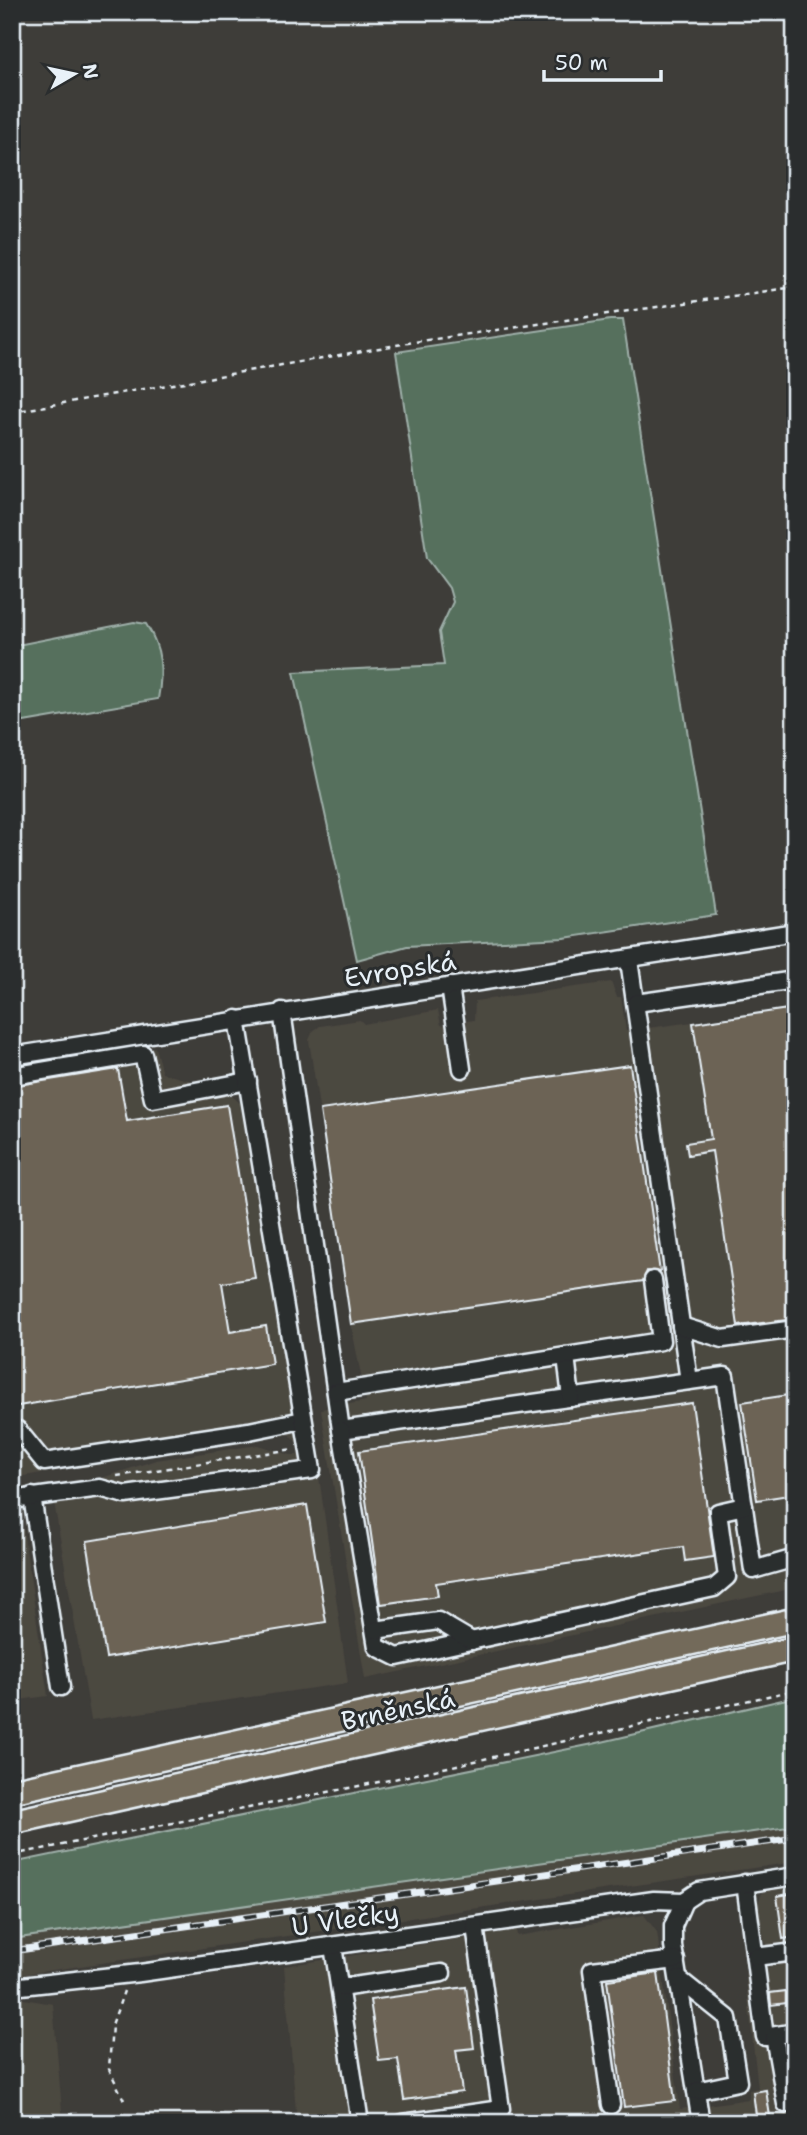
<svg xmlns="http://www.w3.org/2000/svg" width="807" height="2135" font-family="'Shantell Sans',sans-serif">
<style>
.built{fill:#4c4841}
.green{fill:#56705d;stroke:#9fb0aa;stroke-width:2}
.building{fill:#6c6354;stroke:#e8f1f8;stroke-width:2}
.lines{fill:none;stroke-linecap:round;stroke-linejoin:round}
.minor-casing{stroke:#e8f1f8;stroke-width:21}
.highway-casing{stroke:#e8f1f8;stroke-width:28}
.path{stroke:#e8f1f8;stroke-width:2.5;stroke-dasharray:5 5;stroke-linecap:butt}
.minor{stroke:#2a2d2e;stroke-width:16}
.highway{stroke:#736b5a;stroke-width:23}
.rail-casing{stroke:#e8f1f8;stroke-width:7}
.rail{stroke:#2a2d2e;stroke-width:4.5;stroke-dasharray:13;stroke-linecap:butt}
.labels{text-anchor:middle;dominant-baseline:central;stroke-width:6;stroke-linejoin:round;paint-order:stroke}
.street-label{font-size:26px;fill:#e8f1f8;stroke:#2a2d2e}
</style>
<rect width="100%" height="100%" fill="#3e3d39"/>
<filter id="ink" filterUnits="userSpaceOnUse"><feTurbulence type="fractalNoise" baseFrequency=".0143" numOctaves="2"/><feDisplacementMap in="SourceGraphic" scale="14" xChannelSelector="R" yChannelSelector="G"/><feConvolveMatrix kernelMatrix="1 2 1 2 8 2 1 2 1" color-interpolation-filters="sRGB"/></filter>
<g filter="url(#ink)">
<g class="built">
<polygon points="611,982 617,997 621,997 626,1031 795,1008 795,1588 365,1679 321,1409 366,1401 351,1324 309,1040 313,1031 320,1026 360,1020 364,1024 438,1010 441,1025 474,1020 475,1001"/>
<polygon points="155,1047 162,1073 199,1083 210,1094 232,1096 240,1103 300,1443 314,1441 348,1683 91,1720 54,1502 98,1488 96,1480 156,1460 258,1445 291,1455 298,1455 299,1452 298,1444 290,1435 278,1434 12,1478 12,1070"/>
<polygon points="23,1529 48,1696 12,1701 12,1530"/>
<polygon points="795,1826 795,1862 12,1976 12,1939"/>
<polygon points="795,1878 795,2123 297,2123 284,1966 516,1930 517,1936 644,1915 657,1932 680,2109 749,2099 749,2090 758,2088 745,1972 770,1968 757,1905 762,1893 773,1881"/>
<polygon points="12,1997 53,2004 63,2123 12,2123"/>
</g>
<g class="green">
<polygon points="610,320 623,320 716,915 564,938 407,946 357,960 294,672 444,665 439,632 453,602 449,588 427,558 396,352"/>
<path d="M134 622 146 624C162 648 163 672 158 699L12 724V646Z"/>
<polygon points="795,1697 795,1826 12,1939 12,1863 593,1744"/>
</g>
<g class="building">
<polygon points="795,1008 795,1319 738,1326 712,1151 688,1155 686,1143 711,1139 693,1023"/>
<polygon points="630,1065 660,1272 647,1271 643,1281 351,1324 320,1110"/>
<polygon points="118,1069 127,1121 227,1105 255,1278 222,1283 230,1332 266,1326 272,1364 12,1407 12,1086"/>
<polygon points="795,1394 795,1494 757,1500 742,1402"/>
<polygon points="692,1403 714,1557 685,1561 683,1547 601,1559 436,1583 438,1596 381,1604 359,1451"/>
<polygon points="307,1505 326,1622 106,1658 87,1541"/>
<polygon points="795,1893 795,1937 783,1939 777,1896"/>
<polygon points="658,1973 675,2101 624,2107 607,1980"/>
<polygon points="466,1987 474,2048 456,2050 462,2092 404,2100 398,2059 379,2061 370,2000"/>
<polygon points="795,1990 795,2002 771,2005 770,1993"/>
<polygon points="766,2090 771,2123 757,2123 753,2092"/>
</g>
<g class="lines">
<g class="minor-casing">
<g id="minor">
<polyline points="629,960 689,1381"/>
<polyline points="450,986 462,1069"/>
<polyline points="636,1003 795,980"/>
<polyline points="282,1011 341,1430 725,1376 753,1570 795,1558"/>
<polyline points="12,1056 795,932"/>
<polyline points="12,1076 143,1054 153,1099 248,1081"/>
<polyline points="681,1326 723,1339 795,1329"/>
<polyline points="566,1356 571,1398"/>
<polyline points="336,1392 661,1341 653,1280"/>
<polyline points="341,1430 377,1647 397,1657 714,1588 727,1577 718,1512 744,1506"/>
<polyline points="12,1431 18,1430 44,1462 249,1431 303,1420"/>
<polyline points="32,1496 61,1687"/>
<polyline points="12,1500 100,1488 125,1495 312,1470 237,1019"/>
<polyline points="375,1630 438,1621 472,1641"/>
<polyline points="745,1883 765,2037 795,2032"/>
<polyline points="684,1901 673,1926 673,1946 701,2123"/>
<polyline points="333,1946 360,2123"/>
<polyline points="755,1957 795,1952"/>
<polyline points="679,1979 728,2018 738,2082 696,2091"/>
<polyline points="12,1987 140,1973 654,1900 684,1901 699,1891 795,1876"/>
<polyline points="340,1988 442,1973"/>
<polyline points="774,2036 786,2104 795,2103"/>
<polyline points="611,2105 592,1970 676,1960"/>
<polyline points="403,2123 501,2109 475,1926"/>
</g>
</g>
<g class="highway-casing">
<g id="highway">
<polyline points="12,1791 795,1620"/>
<polyline points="12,1822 795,1649"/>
</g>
</g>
<g class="path">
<polyline points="12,412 414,342 795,287"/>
<polyline points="117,1476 293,1449"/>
<polyline points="12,1855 394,1779 795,1690"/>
<polyline points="124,2100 109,2069 112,2025 124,1991"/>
</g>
<use href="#minor" class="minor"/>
<use href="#highway" class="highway"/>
<g class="rail-casing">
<polyline id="rail" points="12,1951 795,1838"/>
</g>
<use href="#rail" class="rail"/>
</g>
</g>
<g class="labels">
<g class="street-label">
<text transform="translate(400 969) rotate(-9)">Evropská</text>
<text transform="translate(398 1709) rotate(-12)">Brněnská</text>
<text transform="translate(345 1919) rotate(-8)">U Vlečky</text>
</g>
</g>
<rect width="807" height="2135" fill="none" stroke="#2a2d2e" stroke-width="42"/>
<rect x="21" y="21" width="765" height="2093" fill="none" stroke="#e8f1f8" stroke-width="2.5" filter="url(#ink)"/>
<g transform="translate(74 74) rotate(81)" stroke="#2a2d2e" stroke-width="5" paint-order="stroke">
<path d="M0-5L12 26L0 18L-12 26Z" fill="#e8f1f8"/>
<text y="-10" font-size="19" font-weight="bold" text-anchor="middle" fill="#e8f1f8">N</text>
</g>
<path d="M544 70v10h117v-10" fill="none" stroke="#e8f1f8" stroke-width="3.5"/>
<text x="555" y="70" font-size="21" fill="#e8f1f8" stroke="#2a2d2e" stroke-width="5" paint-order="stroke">50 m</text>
</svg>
